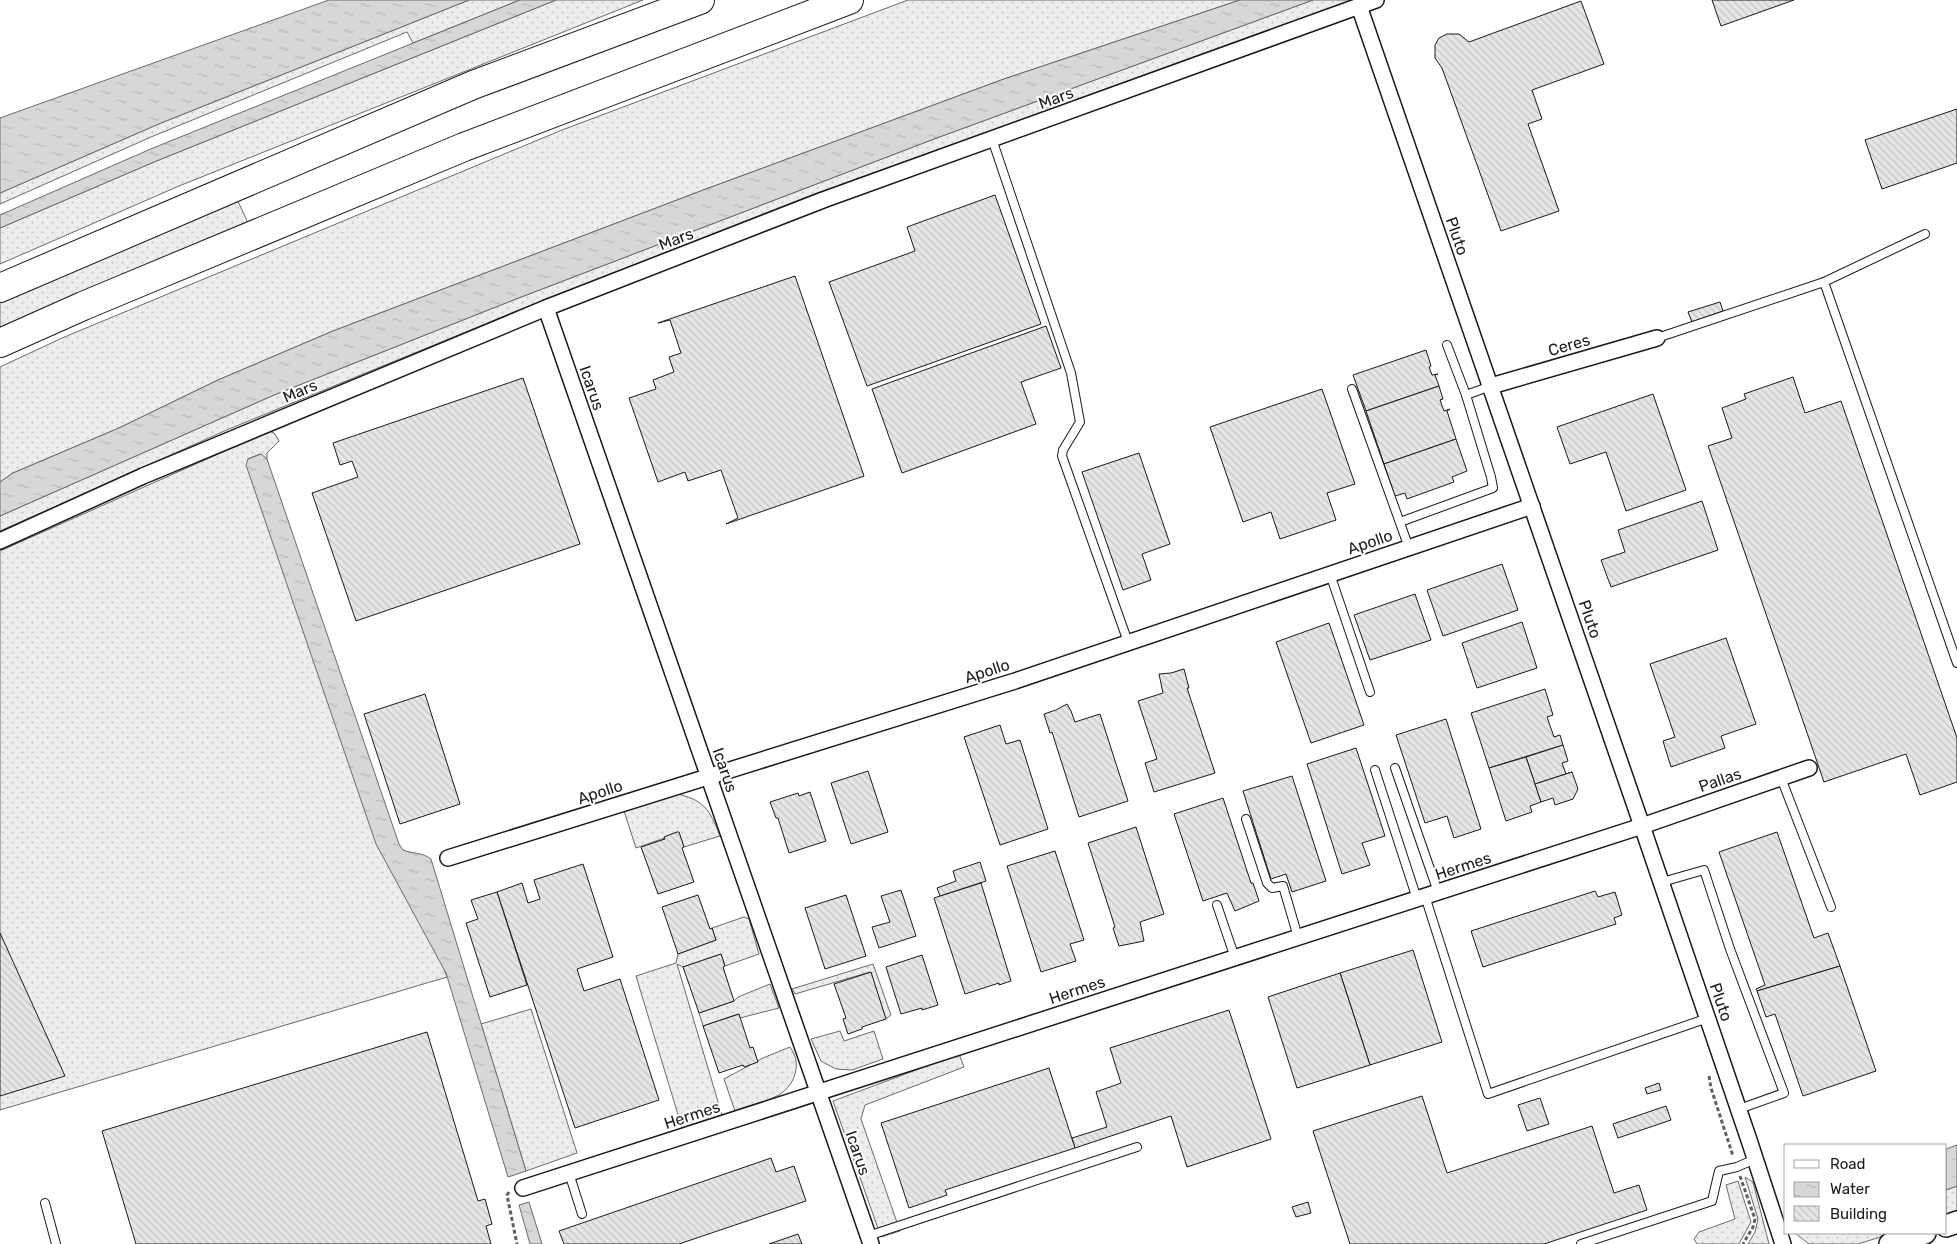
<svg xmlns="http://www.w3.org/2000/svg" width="1957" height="1244" font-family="Rubik,sans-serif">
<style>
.grass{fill:url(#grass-dots);stroke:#6a6a6a}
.water{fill:url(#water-ripples);stroke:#6a6a6a}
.building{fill:url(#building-back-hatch);stroke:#1a1a1a}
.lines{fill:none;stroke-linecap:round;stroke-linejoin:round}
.lane-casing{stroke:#1a1a1a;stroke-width:10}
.street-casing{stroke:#1a1a1a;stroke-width:18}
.secondary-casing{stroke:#1a1a1a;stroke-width:24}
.highway-casing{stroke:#1a1a1a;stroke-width:30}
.path{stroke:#5f5f5f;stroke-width:3;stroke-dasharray:4 2.5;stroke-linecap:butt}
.lane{stroke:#fff;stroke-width:8}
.street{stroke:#fff;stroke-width:15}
.secondary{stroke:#fff;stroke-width:21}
.highway{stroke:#fff;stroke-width:28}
.labels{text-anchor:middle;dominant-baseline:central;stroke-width:4;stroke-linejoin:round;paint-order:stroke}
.street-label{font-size:16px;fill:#1a1a1a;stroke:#fff}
</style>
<defs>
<pattern id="grass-dots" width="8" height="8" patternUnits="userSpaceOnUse" patternTransform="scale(1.25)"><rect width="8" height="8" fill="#ededed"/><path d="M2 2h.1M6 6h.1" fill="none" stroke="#cbcbcb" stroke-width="1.8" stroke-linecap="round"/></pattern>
<pattern id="water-ripples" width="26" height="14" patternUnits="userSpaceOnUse" patternTransform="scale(1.25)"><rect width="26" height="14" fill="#d7d7d7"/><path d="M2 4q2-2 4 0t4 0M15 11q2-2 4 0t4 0" fill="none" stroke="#b8b8b8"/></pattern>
<pattern id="building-back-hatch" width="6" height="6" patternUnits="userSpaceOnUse" patternTransform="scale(1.25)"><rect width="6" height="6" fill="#e6e6e6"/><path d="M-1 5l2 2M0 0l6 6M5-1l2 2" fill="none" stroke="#c5c5c5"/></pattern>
</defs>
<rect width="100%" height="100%" fill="#fff"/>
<g class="grass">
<polygon points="469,0 520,0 413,43 407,32 151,137 0,204 0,193 161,123"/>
<polygon points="556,0 643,0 179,186 0,264 0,228 154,162"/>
<polygon points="908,0 1240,0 1004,79 698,192 333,331 218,380 119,428 13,473 0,482 0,367 62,338 562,130"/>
<polygon points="1313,0 1351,0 812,195 544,300 229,429 0,531 0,516 274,395 516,299 934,139"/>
<polygon points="236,197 248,223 0,331 0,297"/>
<polygon points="270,431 275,434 279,441 267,453 267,459 260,454 248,459 447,977 0,1110 0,551"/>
<path d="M674 793C704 800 709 808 720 836L684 847 679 833 636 848 624 811Z"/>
<polygon points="744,917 749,919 759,954 725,966 721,954 683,967 677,964 722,1115 682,1128 636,976 676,963 678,954 716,940 712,928"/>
<polygon points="873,964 891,1015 886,1019 870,972 795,994 792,989"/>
<polygon points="770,984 779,1008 740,1018 738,1014 703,1026 699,1013 734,1001 738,997"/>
<polygon points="531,1009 577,1153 526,1171 481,1024"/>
<polygon points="840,1031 844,1041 874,1031 883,1059 852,1070 836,1069 821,1061 811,1039"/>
<path d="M790 1047C802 1063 796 1084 779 1095 766 1102 748 1106 735 1111L724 1079 763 1058Z"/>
<polygon points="959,1054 964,1067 865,1105 861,1119 900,1231 881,1237 833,1101"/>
<polygon points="1745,1177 1753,1182 1769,1244 1748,1244 1755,1232 1758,1219"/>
<polygon points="1738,1181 1751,1222 1739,1244 1697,1244 1694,1239 1699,1232 1735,1219 1726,1185"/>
<polygon points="1957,1186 1957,1212 1946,1216 1946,1190"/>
<polygon points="1795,1233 1893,1233 1858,1244 1809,1244"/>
</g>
<g class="water">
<polygon points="329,0 469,0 161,123 0,193 0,118"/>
<polygon points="520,0 556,0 154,162 0,228 0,215 153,148"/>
<polygon points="1240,0 1313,0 934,139 516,299 274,395 0,516 0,482 13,473 119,428 218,380 333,331 698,192 1004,79"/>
<path d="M261 454 267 459 399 844 403 850C413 854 422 852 431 859L526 1171 508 1177 446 973 376 844 246 465 248 459Z"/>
<polygon points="1957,1145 1957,1186 1946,1190 1946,1149"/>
<polygon points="529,1202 542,1244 530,1244 519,1205"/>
</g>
<g class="building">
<polygon points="1712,0 1794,0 1721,26"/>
<polygon points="1581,1 1604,64 1532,90 1542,119 1528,124 1559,211 1501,231 1442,68 1435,58 1435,45 1439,38 1447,34 1459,34 1469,42"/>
<polygon points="1957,109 1957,163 1882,189 1865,140"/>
<polygon points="995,195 1041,324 867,386 829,282 915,251 907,227"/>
<polygon points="795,276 864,476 726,524 738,518 721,470 688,481 685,472 658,482 629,398 656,389 653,380 674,372 669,357 681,353 670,320 658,323"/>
<polygon points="1720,302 1723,311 1692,322 1688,312"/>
<polygon points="1046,326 1061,368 1021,382 1036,424 902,473 872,389"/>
<polygon points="1426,350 1431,366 1429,367 1432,375 1438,374 1435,375 1439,386 1366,411 1353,375"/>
<polygon points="1793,377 1805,413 1841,401 1957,738 1957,782 1920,795 1906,754 1824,782 1708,446 1732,438 1722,408 1746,399 1744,394"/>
<polygon points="523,378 580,544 356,621 312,493 358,477 352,461 340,465 333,443"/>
<polygon points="1439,386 1443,399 1440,400 1444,411 1450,409 1447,411 1456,439 1384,464 1366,411"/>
<polygon points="1322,389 1355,484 1327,493 1336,520 1280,539 1271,512 1243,522 1210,427"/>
<polygon points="1653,394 1686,490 1626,511 1606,452 1570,464 1557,427"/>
<polygon points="1456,439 1467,471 1452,477 1454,482 1407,499 1405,493 1395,496 1384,464"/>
<polygon points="1139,453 1170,544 1142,554 1151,580 1123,590 1082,472"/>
<polygon points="1702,501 1718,550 1611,587 1601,560 1625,552 1618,530"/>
<polygon points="1502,564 1518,610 1443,636 1427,590"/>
<polygon points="1415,594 1431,640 1370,660 1354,615"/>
<polygon points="1522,622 1537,668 1477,688 1462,643"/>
<polygon points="1329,623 1364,725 1311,743 1276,642"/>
<polygon points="1726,638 1756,724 1721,736 1725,748 1671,767 1663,741 1675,737 1650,664"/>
<polygon points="1184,669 1189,688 1187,688 1215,773 1154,792 1145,763 1157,759 1138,701 1163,693 1159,674 1171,673"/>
<polygon points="1545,689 1553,715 1547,717 1554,737 1560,735 1563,745 1489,768 1471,713"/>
<polygon points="425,694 460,804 400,824 364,714"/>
<polygon points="1067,704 1071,711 1075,722 1100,714 1128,801 1079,817 1052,732 1050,733 1044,714 1056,710"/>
<polygon points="1446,719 1481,829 1454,838 1447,816 1425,823 1396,735"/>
<polygon points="1000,725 1006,744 1020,740 1048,829 1000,845 964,737"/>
<polygon points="1563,745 1568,761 1562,763 1566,774 1572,772 1535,784 1526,757"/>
<polygon points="1356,748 1385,836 1362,843 1370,865 1342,874 1307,764"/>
<polygon points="1526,757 1541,802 1530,806 1532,812 1506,821 1489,768"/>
<polygon points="868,771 888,832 851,844 831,783"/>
<polygon points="1572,772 1578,789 1573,799 1555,805 1553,798 1541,802 1535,784"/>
<polygon points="1292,776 1326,881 1292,892 1286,874 1271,879 1243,791"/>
<polygon points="810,792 826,841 789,853 778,818 776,818 770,802 798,793 799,796"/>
<polygon points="1223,798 1251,883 1253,883 1259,901 1235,911 1227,893 1203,901 1174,814"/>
<polygon points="1136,827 1164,914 1140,922 1144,941 1119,946 1113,928 1115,927 1088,843"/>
<polygon points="677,832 679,832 684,847 682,848 694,882 658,894 641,847 665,839 664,837"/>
<polygon points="1777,832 1814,938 1828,933 1840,966 1757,991 1756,989 1765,985 1719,852"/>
<polygon points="1055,851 1084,940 1070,944 1076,961 1041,972 1007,866"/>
<polygon points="980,862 986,881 940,896 937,888 956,881 953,871"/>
<polygon points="583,864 613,957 577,969 584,991 620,979 659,1100 575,1128 497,892 522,883 528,903 540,899 534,880"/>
<polygon points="981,883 1011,981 999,985 999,983 965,994 934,898"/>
<polygon points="901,890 916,936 879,948 872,927 890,922 881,896"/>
<polygon points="1595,891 1598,897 1615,892 1622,915 1614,918 1616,924 1483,967 1471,931"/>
<polygon points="497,892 527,985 490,997 466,923 478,919 471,900"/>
<polygon points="698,895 710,929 712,928 716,940 678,954 662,907"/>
<polygon points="846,895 866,956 825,969 805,908"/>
<polygon points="0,933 65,1076 0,1096"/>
<polygon points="1413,950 1442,1042 1370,1065 1340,973"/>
<polygon points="721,954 725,966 723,967 734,1001 699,1013 683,967"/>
<polygon points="922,955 938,1005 922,1010 922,1008 901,1014 886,967"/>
<polygon points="1840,966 1876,1071 1803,1096 1775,1014 1766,1017 1757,991"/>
<polygon points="871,972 886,1019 862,1027 862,1029 848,1034 843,1019 846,1018 834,984"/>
<polygon points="1340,973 1370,1065 1297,1088 1268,997"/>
<polygon points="1229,1010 1271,1139 1187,1167 1171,1116 1075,1148 1072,1138 1107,1127 1096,1092 1121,1083 1110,1048"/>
<polygon points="739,1014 750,1048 753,1047 758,1062 744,1067 743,1065 719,1073 703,1026"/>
<polygon points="427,1032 478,1201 485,1199 492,1224 486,1226 491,1244 136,1244 102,1131"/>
<polygon points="1049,1068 1075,1148 945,1190 947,1195 909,1208 881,1123"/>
<polygon points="1659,1083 1661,1090 1647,1094 1645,1088"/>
<polygon points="1422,1096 1447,1173 1592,1126 1614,1193 1639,1185 1647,1210 1544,1244 1350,1244 1313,1131"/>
<polygon points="1540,1098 1549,1124 1527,1131 1518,1105"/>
<polygon points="1666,1106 1671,1120 1618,1138 1613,1124"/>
<polygon points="771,1158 776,1172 794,1166 806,1201 679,1244 564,1244 559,1231"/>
<polygon points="1308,1202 1311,1213 1296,1217 1292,1207"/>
<polygon points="798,1234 802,1244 769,1244"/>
</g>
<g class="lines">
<g class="lane-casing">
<g id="lane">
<polyline points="992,139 1071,373 1080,422 1063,450 1062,456 1128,642"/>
<polyline points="1824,282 1925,234"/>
<polyline points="1657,338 1824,282 1957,663"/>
<polyline points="1447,345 1466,395 1491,386"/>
<polyline points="1352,389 1409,548"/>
<polyline points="1400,522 1493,488 1491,477 1466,395"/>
<polyline points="1330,574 1370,692"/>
<polyline points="1395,768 1438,892"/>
<polyline points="1375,770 1417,899"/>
<polyline points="1781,778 1831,907"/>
<polyline points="1246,819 1267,883 1272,888 1283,886 1298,937"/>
<polyline points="1662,882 1704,870 1730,949 1784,1093 1739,1109"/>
<polyline points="1425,896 1488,1094 1708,1018"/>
<polyline points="1217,905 1235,958"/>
<polyline points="569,1173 582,1214"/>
<polyline points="45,1203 56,1244"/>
<polyline points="868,1236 1137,1147"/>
<polyline points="1581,1244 1712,1201 1719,1171 1737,1167 1755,1159"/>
</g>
</g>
<g class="street-casing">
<g id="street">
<polyline points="1359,6 1642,826 1749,1140 1783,1244"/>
<polyline points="546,308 871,1244"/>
<polyline points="1491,386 1657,338"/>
<polyline points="0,541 143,476 546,308 823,200 1376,0"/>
<polyline points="448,858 1015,681 1532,506"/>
<polyline points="523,1188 1642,826 1809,768"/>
</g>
</g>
<g class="secondary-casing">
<g id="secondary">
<polyline points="1946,1226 1957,1222"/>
<polyline points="1890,1244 1925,1233"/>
</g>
</g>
<g class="highway-casing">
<g id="highway">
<polyline points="0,288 473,85 700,0"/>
<polyline points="0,343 83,306 464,147 849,0"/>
</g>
</g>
<g class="path">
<polyline points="1709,1076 1711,1088 1733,1156"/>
<polyline points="1740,1176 1755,1219 1753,1227 1743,1244"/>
<polyline points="509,1192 507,1195 517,1244"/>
</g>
<use href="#lane" class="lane"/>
<use href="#street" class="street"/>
<use href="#secondary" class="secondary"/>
<use href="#highway" class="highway"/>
</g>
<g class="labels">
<g class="street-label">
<text transform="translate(1056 98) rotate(-20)">Mars</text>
<text transform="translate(1457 236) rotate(71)">Pluto</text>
<text transform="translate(676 239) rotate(-21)">Mars</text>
<text transform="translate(1569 345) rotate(-16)">Ceres</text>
<text transform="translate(592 388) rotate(71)">Icarus</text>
<text transform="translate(300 391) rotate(-23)">Mars</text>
<text transform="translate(1370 542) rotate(-19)">Apollo</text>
<text transform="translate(1590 619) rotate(71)">Pluto</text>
<text transform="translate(987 671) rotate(-18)">Apollo</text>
<text transform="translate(725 770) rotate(71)">Icarus</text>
<text transform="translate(1720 780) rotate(-19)">Pallas</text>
<text transform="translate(600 792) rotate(-18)">Apollo</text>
<text transform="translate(1463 866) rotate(-18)">Hermes</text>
<text transform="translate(1077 990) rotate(-18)">Hermes</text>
<text transform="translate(1721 1002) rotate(71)">Pluto</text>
<text transform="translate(692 1115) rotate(-18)">Hermes</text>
<text transform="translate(858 1153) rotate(71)">Icarus</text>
</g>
</g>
<rect x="1784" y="1144" width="162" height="90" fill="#ffffff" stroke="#a3a3a3"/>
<rect x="1794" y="1160" width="25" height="8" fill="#ffffff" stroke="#a3a3a3"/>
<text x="1830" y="1169" font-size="15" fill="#1a1a1a">Road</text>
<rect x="1794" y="1182" width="25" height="15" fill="url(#water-ripples)" stroke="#a3a3a3"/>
<text x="1830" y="1194" font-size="15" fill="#1a1a1a">Water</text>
<rect x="1794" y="1206" width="25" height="15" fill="url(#building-back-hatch)" stroke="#a3a3a3"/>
<text x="1830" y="1219" font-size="15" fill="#1a1a1a">Building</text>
</svg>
